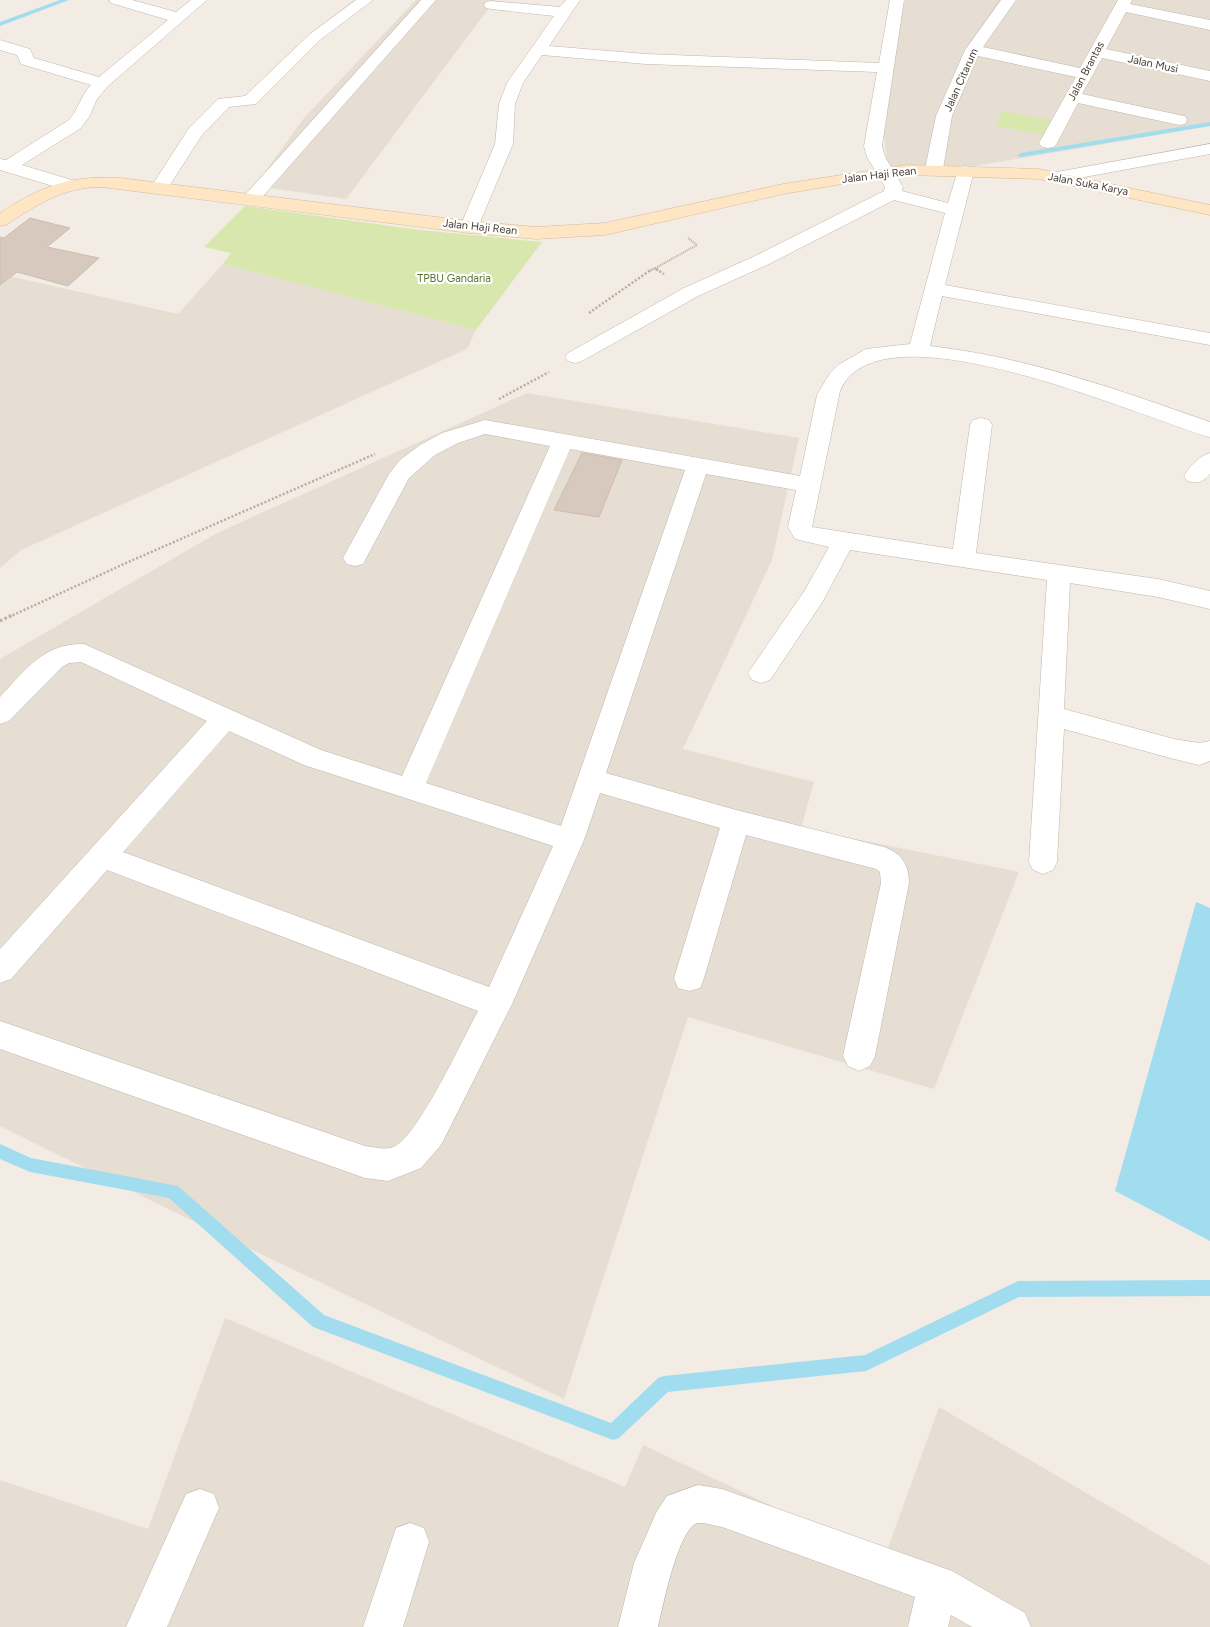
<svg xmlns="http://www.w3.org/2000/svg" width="1210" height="1627" font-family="Figtree,sans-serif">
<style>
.residential{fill:#e6ddd3}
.green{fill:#d7e7ae}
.water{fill:#a2ddef}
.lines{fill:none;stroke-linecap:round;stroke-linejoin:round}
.stream{fill:#a2ddef;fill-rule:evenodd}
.building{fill:#d7c9be;stroke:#cfbcae}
.street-casing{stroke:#c1b5ab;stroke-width:1}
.secondary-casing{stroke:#d5ba97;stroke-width:1}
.path-far2{stroke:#bfab99;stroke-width:2;stroke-dasharray:1 1;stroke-linecap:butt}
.path-far1{stroke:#bfab99;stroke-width:2.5;stroke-dasharray:2 2;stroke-linecap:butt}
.path{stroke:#bfab99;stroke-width:3;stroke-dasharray:2.5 2.5;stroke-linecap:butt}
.street{fill:#fff;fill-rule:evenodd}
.secondary{fill:#fee6c4;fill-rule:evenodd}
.labels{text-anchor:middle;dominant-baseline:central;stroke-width:4.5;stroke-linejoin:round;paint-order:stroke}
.far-street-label{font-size:11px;fill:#453c35;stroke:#fff}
.far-park-label{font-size:11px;fill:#547629;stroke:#fff}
</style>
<rect width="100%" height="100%" fill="#f3ece5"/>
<g class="residential">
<polygon points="416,0 495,0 346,199 255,186 304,118"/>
<polygon points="905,0 1210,0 1210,126 969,167 887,167 881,99"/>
<polygon points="223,264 476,330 467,349 21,550 0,568 0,274 178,314"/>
<polygon points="527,393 799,438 772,560 683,749 814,782 801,828 1019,872 934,1089 688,1017 564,1399 217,1233 0,1126 0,659 217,533"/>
<polygon points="225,1318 625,1487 643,1445 884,1559 939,1407 1210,1565 1210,1627 0,1627 0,1480 148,1529"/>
</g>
<g class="green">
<polygon points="1002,111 1052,120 1045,135 996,126"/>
<polygon points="245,206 420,230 542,242 476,330 223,264 231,253 204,247"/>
</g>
<polygon class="water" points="1196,902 1210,908 1210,1241 1115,1191"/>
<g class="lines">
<g class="stream">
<polygon points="60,0 69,0 0,26 0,22"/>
<polygon points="1210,122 1210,126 1021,157 1017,155 1021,153"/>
<polygon points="0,1144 31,1158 178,1186 324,1315 611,1423 658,1378 664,1376 865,1355 1018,1281 1210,1280 1210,1296 1019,1297 866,1371 668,1392 619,1438 613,1440 313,1327 169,1198 30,1172 0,1159"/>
</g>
</g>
<g class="building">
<polygon points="30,218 70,228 47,247 99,258 68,286 17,272 0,285 0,237 4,238"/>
<polygon points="582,453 622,460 599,517 554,510"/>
</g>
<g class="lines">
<g class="street-casing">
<g id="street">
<path d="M109 0H132L176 12 191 0H207L108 86 97 99 89 117 81 128 22 165 75 181 78 185 75 189 69 190 63 189 0 170V159L6 160 69 120C79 109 79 98 91 85L21 64 17 55 0 50V40L30 49 34 58 99 77 168 20 111 3Z"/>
<polygon points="356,0 373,0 320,40 256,104 229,107 202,135 166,191 160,192 154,191 151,187 189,128 218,99 245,96 310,34"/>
<polygon points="421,0 436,0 256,204 250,205 244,204 241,200 244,196"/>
<path d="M566 0H580L549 46 646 54 879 63 890 0H904L882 146 885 157 903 187 902 191 948 203 959 167 965 166 971 167 974 171 945 285 1210 333V345L942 296 930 346C1027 357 1119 390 1210 422V437C1144 419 878 299 840 391L812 527 953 549 970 425 973 420 981 418 989 420 992 425 976 553 1158 579 1210 591V609L1158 597 1070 583 1064 709 1174 739 1199 743 1210 741V761L1199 765 1174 759 1064 729 1057 862 1053 870 1043 874 1033 870 1029 862 1047 580 850 550 823 601 770 680 761 683 752 680 748 673 805 590 829 547 795 539 788 527 796 490 706 474 606 773 736 810 884 847C901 853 909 864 909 883L875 1056 870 1066 859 1071 848 1066 843 1056 881 883 880 872 876 869 746 835 704 978 700 988 689 991 678 988 674 978 720 828 600 793 584 840 512 1004 441 1145 421 1168 388 1181 365 1178 0 1049V1021L365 1146C375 1147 386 1151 395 1146 419 1135 463 1038 478 1011L107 870 11 979 0 983V949L207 721 81 662 69 663 62 667 9 721 0 724V697C25 670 44 643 84 644L321 750 402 776 550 446 485 434 458 443 435 455 409 478 363 564 355 566 347 564 343 558 389 474 400 460 420 445 442 433 485 420 800 476 817 395 830 373 838 365 866 349 910 344 945 213 894 200 769 264 698 296 582 361 575 363 568 361 565 357 568 353 684 288 755 256 884 191 885 187 867 157 864 146 877 72 646 64 542 55 523 83 515 104 513 144 478 227 476 231 469 233 462 231 460 227 495 144 499 104 507 83 554 16 491 9 486 8 484 5 486 2 491 1 560 7ZM570 449 685 470 561 826 426 783ZM229 731 304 765 553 846 489 987 123 852Z"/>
<polygon points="1001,0 1016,0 983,47 1080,68 1118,0 1132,0 1130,4 1210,20 1210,30 1126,12 1106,49 1210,71 1210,81 1102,58 1082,94 1179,115 1185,116 1187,120 1185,124 1179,125 1078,103 1057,143 1054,147 1048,148 1042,147 1039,143 1076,77 978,56 952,116 943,169 940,173 934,174 928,173 925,169 936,116 965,50"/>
<polygon points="1210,144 1210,154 1057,182 1051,181 1048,177 1051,173 1057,172"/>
<path d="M1210 453V474C1203 482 1198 484 1187 481L1184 476C1190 466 1199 456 1210 453Z"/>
<path d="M698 1485 722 1489 952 1571 1025 1613 1031 1627H972L951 1615 948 1627H908L915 1597 722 1527C715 1526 701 1521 695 1524 677 1535 663 1606 658 1627H618L634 1563 657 1511 667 1496Z"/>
<polygon points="200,1489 214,1494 219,1508 167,1627 126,1627 186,1494"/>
<polygon points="410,1523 424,1528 429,1542 403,1627 363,1627 396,1528"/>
</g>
</g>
<g class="secondary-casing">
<path id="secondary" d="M907 165 1039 169 1210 205V215L1039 179 907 175 884 177 783 194 605 235 536 239 469 233 101 187C64 187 36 205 6 225L0 226V213C41 186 71 175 120 178L469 221 536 227 605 223 783 184Z"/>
</g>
<g class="path-far2">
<polyline points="654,268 659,271"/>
<polyline points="650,271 697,245 688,238"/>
</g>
<g class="path-far1">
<polyline points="656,269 664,274"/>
<polyline points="589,313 652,269"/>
<polyline points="499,399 549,372"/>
<polyline points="9,617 126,563 375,454"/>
</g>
<polyline class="path" points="0,621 12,615"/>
<use href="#street" class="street"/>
<use href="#secondary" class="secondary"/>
</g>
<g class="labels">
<g class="far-street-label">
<text transform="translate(1153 64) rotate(12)">Jalan Musi</text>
<text transform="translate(1086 71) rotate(-62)">Jalan Brantas</text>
<text transform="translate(961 80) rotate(-66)">Jalan Citarum</text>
<text transform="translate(879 175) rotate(-7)">Jalan Haji Rean</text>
<text transform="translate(1088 184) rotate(11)">Jalan Suka Karya</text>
<text transform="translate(480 227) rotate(6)">Jalan Haji Rean</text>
</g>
<g class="far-park-label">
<text x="454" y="278">TPBU Gandaria</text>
</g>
</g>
</svg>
